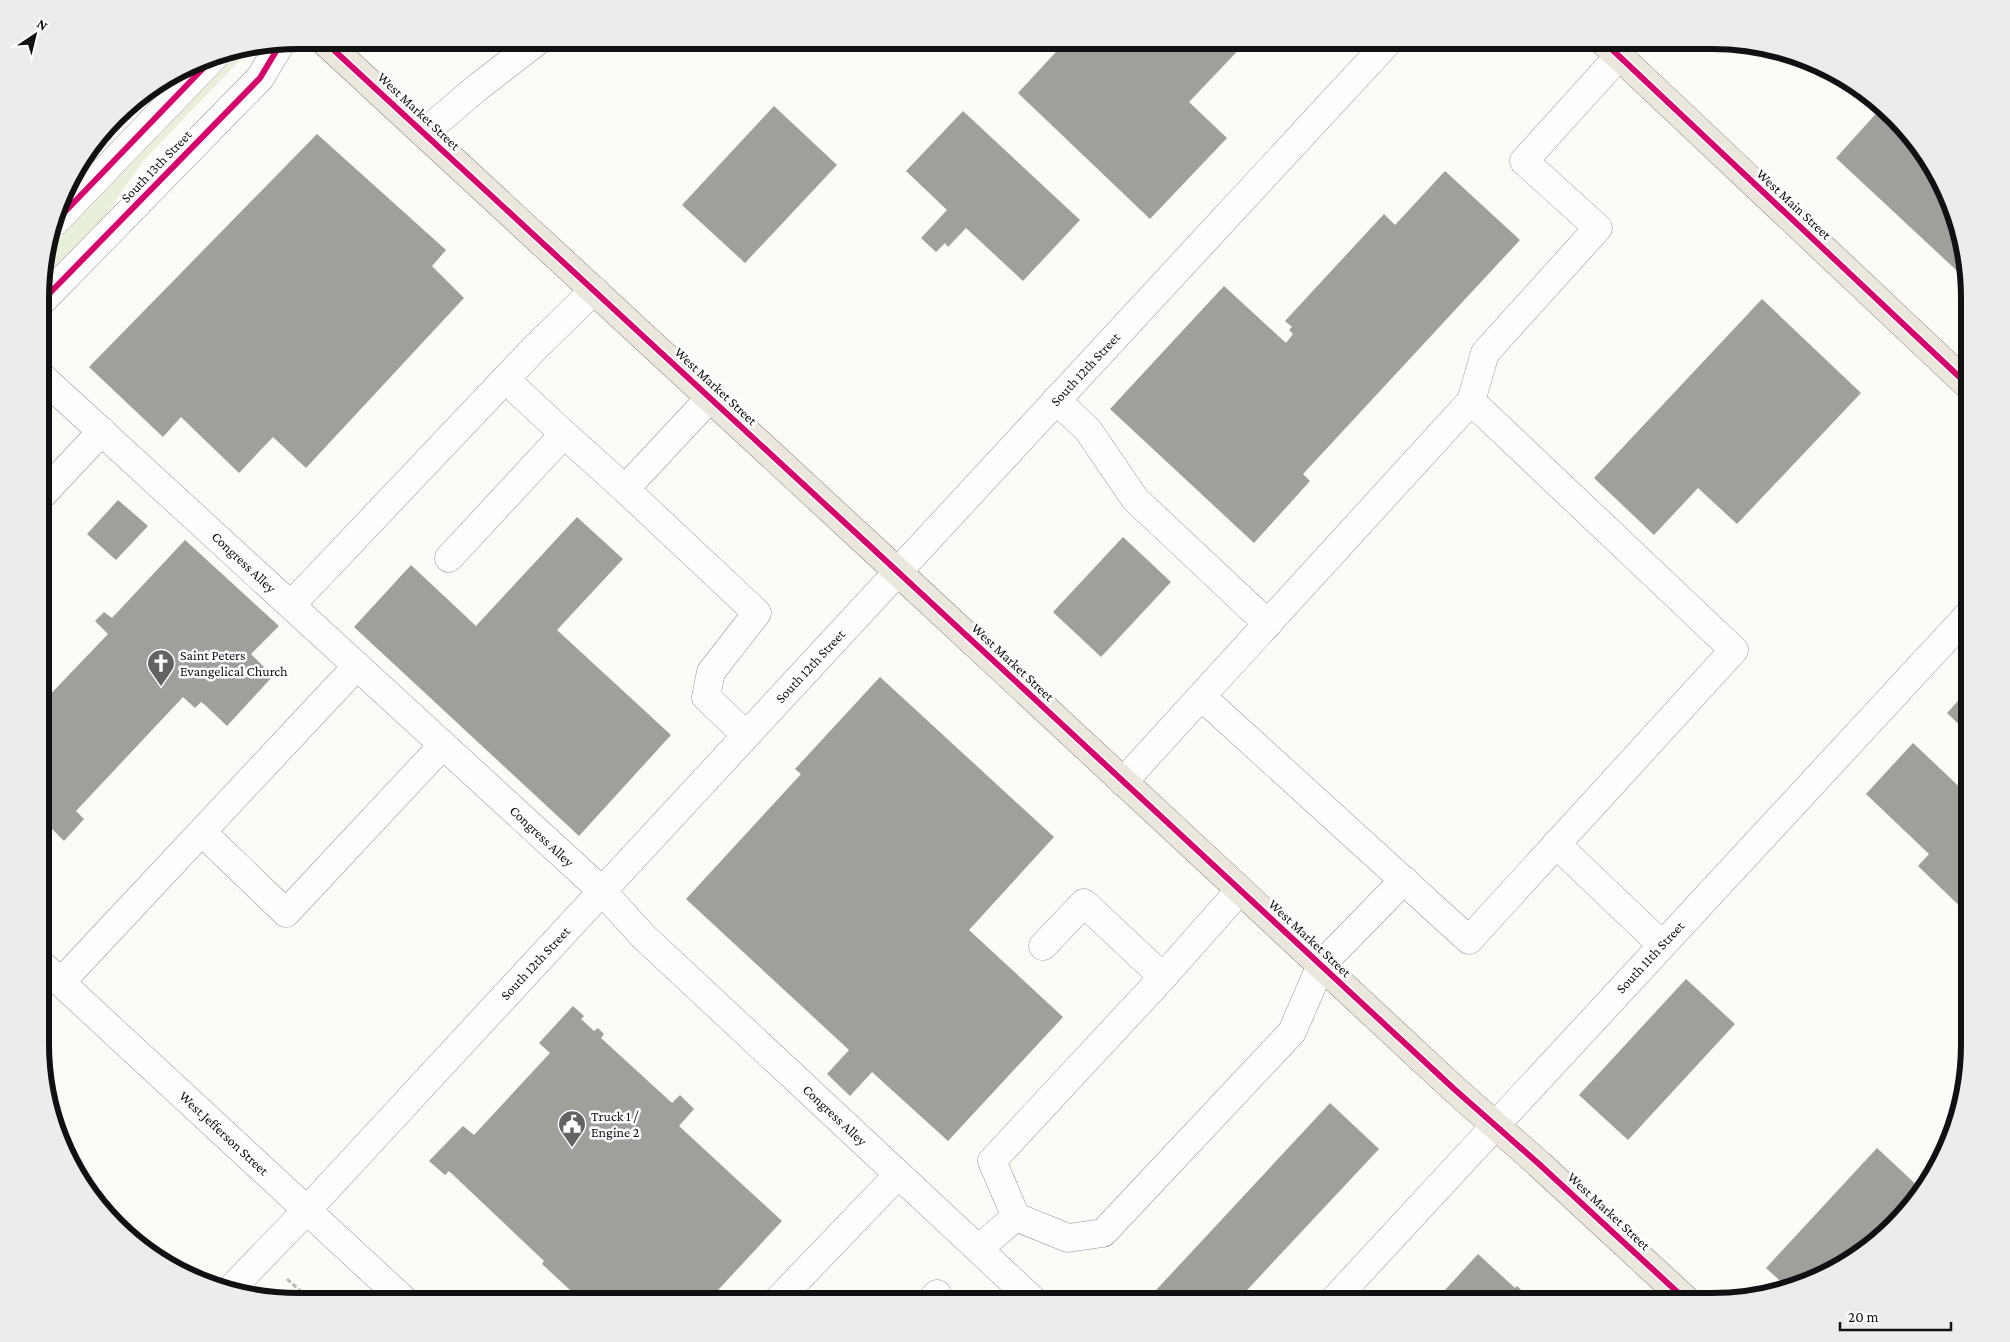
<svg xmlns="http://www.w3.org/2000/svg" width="2010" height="1342" font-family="'Crimson Pro',serif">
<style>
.green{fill:#e8f0d9}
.building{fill:#a09f9c}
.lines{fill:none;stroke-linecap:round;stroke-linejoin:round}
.minor-casing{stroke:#979695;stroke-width:29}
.major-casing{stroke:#848482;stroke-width:29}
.path{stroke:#b9b9b8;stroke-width:3;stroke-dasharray:5 2.5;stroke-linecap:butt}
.minor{stroke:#fffefe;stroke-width:28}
.major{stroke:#ebe7dd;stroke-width:28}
.cycleway-casing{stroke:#fff;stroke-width:9}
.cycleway{stroke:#d6006c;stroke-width:6}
.labels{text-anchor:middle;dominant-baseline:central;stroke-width:5;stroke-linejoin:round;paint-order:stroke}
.street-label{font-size:14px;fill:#111;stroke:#fff}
.poi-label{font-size:14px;fill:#111;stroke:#fff;text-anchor:start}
.rim{fill:none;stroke:#111;stroke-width:6}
</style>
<rect width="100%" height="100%" fill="#fcfbf7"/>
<polygon class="green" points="237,57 239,61 143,161 88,240 42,287 42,264 45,254 234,58"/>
<g class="building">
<polygon points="1067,40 1248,40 1189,102 1227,138 1150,219 1018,93"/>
<polygon points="774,106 837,165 745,263 682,205"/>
<polygon points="1882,107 1906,128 1936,169 1961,231 1969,282 1836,158"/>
<polygon points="963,111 1080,220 1023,281 966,228 948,247 945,243 936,252 921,238 947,210 906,171"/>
<polygon points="317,134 446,250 432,266 464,298 306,468 273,437 239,473 181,417 163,437 89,367"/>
<polygon points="1445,171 1520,240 1303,474 1310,481 1254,543 1110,409 1224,286 1286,343 1293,334 1289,330 1292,327 1285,321 1384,214 1395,225"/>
<polygon points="1762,299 1861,393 1737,524 1698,488 1654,535 1594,478"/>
<polygon points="118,500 148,526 116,560 87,534"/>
<polygon points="577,517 623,559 557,630 671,735 579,836 354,627 411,565 476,626"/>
<polygon points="1123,537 1171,582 1101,657 1053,612"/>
<polygon points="185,540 279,626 251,654 273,676 227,726 205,705 201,702 195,708 183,697 76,811 84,819 64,841 42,819 46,813 42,810 42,703 108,634 95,621 104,612 112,618"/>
<polygon points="880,677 1054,837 969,930 1063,1017 948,1141 872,1072 850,1096 827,1074 849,1050 686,899 801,774 795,769"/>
<polygon points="1969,689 1969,734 1947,713"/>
<polygon points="1913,743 1969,796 1969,915 1918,866 1929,854 1866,794"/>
<polygon points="1686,979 1735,1024 1628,1140 1579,1095"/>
<polygon points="573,1006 584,1016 581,1019 594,1031 598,1028 604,1034 601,1038 672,1103 680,1095 694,1109 679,1126 782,1221 707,1302 583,1302 542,1264 544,1261 449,1171 445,1175 429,1161 463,1126 474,1135 550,1053 539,1043"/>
<polygon points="1330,1103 1379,1149 1276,1259 1236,1302 1145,1302"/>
<polygon points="1877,1148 1923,1191 1882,1238 1841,1268 1789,1289 1766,1268"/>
<polygon points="1478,1254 1515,1288 1517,1286 1534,1302 1434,1302"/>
</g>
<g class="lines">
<g class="minor-casing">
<g id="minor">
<polyline points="424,133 478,87 539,40"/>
<polyline points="55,222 215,56"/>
<polyline points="42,301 260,78 281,43"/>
<polyline points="42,377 601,890 644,937 1035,1302"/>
<polyline points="505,379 564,434"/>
<polyline points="710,398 625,489 757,613 711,672 706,697 746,735"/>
<polyline points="1056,400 1088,430 1135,499 1268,624"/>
<polyline points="1471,401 1485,353 1598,228 1524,161 1619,56"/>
<polyline points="42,495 102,431"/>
<polyline points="449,558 564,434 625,489"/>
<polyline points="291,605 532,351 594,290"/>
<polyline points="1123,782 1471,401 1734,650 1469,940 1202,697"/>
<polyline points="202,832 286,913 443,745"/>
<polyline points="1556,844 1661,944"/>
<polyline points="1043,946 1084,903 1163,977"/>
<polyline points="42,965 406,1302"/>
<polyline points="61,982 357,666"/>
<polyline points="1016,1217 1068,1238 1103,1233 1292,1032 1321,965 1404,880"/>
<polyline points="978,1249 1016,1217 992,1161 1163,977 1240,890"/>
<polyline points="229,1291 307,1210 1390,40"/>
<polyline points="776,1302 898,1175"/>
<polyline points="930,1302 937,1294"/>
<polyline points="1332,1302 1969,614"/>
</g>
</g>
<g class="major-casing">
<g id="major">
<polyline points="323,40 897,571 1453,1088 1539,1164 1687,1301"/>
<polyline points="1602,40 1969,386"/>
</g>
</g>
<polyline class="path" points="287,1279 313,1302"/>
<use href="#minor" class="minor"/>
<use href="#major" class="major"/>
<g class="cycleway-casing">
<g id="cycleway">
<polyline points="323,40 897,571 1453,1088 1539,1164 1687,1301"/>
<polyline points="1602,40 1969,386"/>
<polyline points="55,222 215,56"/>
<polyline points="42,301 260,78 281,43"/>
</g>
</g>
<use href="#cycleway" class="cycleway"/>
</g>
<defs>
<g id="church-pin" transform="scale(1.4375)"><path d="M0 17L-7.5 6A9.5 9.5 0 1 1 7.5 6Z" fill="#636362" stroke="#fff"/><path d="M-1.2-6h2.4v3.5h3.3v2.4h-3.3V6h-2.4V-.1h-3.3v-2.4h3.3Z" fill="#fff"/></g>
<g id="civic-pin" transform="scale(1.4375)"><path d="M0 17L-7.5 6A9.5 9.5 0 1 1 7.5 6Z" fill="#636362" stroke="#fff"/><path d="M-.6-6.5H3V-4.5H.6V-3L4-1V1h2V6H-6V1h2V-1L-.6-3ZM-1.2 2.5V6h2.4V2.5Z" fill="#fff"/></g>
</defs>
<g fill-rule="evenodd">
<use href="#church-pin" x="161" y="663"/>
<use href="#civic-pin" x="572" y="1124"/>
</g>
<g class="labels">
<g class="street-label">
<text transform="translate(419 111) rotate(43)">West Market Street</text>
<text transform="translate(156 166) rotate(-46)">South 13th Street</text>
<text transform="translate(1794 204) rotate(43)">West Main Street</text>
<text transform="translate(1085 369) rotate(-47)">South 12th Street</text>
<text transform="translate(716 386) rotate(43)">West Market Street</text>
<text transform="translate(244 562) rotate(43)">Congress Alley</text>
<text transform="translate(1013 662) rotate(43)">West Market Street</text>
<text transform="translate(810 666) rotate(-47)">South 12th Street</text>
<text transform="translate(542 836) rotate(43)">Congress Alley</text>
<text transform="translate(1310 938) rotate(43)">West Market Street</text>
<text transform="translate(1650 957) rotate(-47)">South 11th Street</text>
<text transform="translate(535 963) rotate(-47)">South 12th Street</text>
<text transform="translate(835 1115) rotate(43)">Congress Alley</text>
<text transform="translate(224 1133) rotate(43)">West Jefferson Street</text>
<text transform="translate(1609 1211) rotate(43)">West Market Street</text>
</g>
<g class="poi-label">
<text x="180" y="655">Saint Peters<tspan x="180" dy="16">Evangelical Church</tspan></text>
<text x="591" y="1116">Truck 1 /<tspan x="591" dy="16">Engine 2</tspan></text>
</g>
</g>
<path d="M0 0H2010V1342H0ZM298 49H1712A249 249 0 0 1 1961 298V1044A249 249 0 0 1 1712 1293H298A249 249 0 0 1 49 1044V298A249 249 0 0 1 298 49Z" fill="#ececec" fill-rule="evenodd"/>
<path class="rim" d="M298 49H1712A249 249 0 0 1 1961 298V1044A249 249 0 0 1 1712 1293H298A249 249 0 0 1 49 1044V298A249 249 0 0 1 298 49Z"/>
<g transform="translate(35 35) rotate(35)" stroke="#ffffff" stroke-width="4" paint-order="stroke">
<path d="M0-4L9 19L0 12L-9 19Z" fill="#111111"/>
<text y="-8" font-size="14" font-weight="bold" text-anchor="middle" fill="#111111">N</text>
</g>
<path d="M1840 1322v8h111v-8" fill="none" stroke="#111111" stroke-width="2.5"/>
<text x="1848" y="1322" font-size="15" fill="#111111" stroke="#ffffff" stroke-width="4" paint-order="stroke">20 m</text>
</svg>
